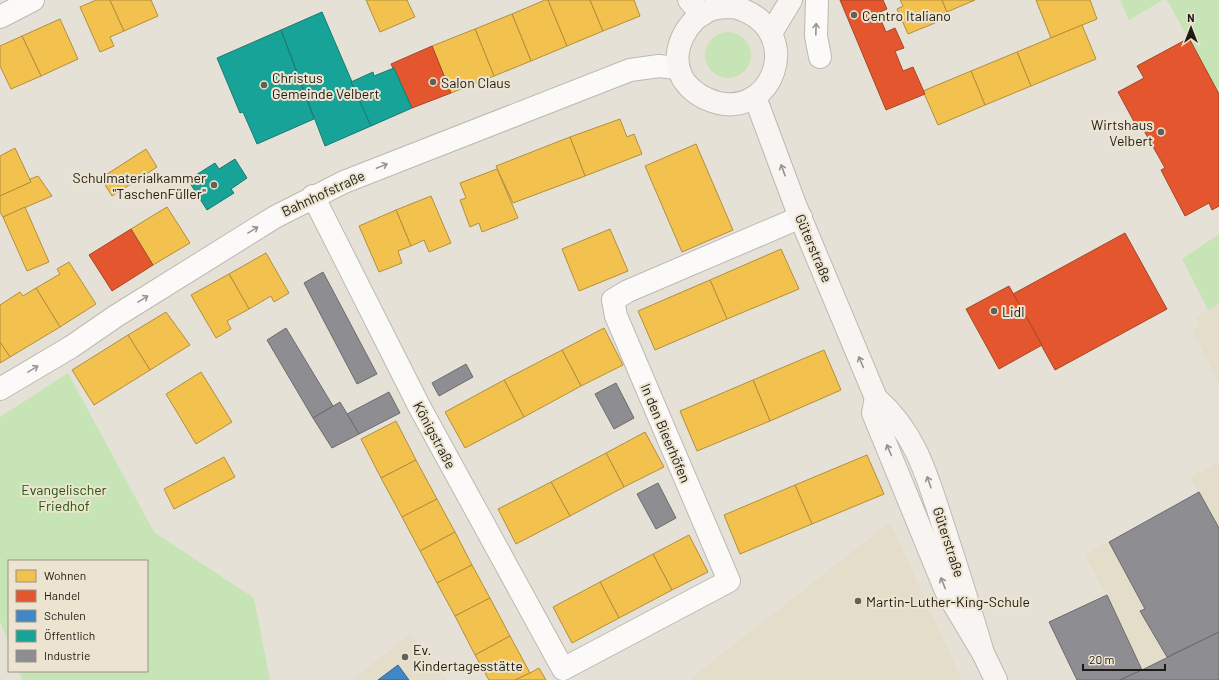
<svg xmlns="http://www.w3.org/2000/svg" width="1219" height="680" font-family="Barlow,sans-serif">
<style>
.built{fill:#e4ddc9}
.green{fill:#c6e4b5}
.homes{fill:#f2c14e;stroke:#b28f3d}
.shops{fill:#e4572e;stroke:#a94526}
.schools{fill:#3f88c5;stroke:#356790}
.public{fill:#17a398;stroke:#197a70}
.industry{fill:#8d8d92;stroke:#6c6b6c}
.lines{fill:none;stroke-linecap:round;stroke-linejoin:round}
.street-casing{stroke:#bdb9b2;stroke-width:24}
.secondary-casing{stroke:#bdb9b2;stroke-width:24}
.street{stroke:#fbfaf9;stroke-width:22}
.secondary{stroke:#f8f4f2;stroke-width:22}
.oneway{stroke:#989692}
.oneway2{stroke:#96928e}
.poi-dot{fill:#646058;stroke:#ece4d1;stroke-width:1.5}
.labels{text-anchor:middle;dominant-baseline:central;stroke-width:4;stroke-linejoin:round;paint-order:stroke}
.poi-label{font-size:14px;fill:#1e1b14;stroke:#ece4d1;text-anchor:start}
.street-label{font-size:14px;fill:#1e1b14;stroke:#ece4d1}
.park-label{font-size:14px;fill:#205705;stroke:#ece4d1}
</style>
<rect width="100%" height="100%" fill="#e6e1d7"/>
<g class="built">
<polygon points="1219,303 1219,384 1192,330 1199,325 1196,317"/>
<polygon points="1219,462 1219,680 1077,680 1049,622 1107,595 1084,555 1199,493 1190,477"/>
<polygon points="890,522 962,680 689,680"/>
<polygon points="410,634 446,680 352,680"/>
</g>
<g class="green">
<polygon points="1120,0 1163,0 1129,20"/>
<polygon points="1167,0 1219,0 1219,94"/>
<circle cx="728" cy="55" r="23"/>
<polygon points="1219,234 1219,303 1208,310 1182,259"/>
<polygon points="68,373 154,532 254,598 270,680 22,680 19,671 147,671 147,561 9,561 9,645 0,621 0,417"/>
</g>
<g class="homes">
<polygon points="96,0 110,0 124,31 110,37 114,46 100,52 80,7"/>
<polygon points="110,0 151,0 158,16 124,31"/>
<polygon points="366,0 407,0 415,17 380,32"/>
<polygon points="545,0 548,0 567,46 531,61 512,14"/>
<polygon points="548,0 590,0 603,31 567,46"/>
<polygon points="590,0 634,0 640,16 603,31"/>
<polygon points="900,0 942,0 947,12 933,18 935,23 908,34 897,9 903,6"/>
<polygon points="942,0 975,0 947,12"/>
<polygon points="1036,0 1090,0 1097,19 1051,38"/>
<polygon points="512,14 531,61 494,76 475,29"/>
<polygon points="60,19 78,59 41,76 22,36"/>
<polygon points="1082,25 1096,59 1031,86 1017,52"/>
<polygon points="475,29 494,76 451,93 432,46"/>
<polygon points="22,36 41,76 11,89 0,66 0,46"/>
<polygon points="1017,52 1031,86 985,105 971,71"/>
<polygon points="971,71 985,105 938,125 923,91"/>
<polygon points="620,119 627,137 634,134 642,154 585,176 570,137"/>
<polygon points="570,137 585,176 513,203 496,166"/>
<polygon points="696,144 733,230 682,252 645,166"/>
<polygon points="15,148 31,182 0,196 0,156"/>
<polygon points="146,149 157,167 112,196 101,178"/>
<polygon points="497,169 518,218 482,232 479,223 470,227 460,200 466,198 460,183"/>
<polygon points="38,176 52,196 3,217 0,212 0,196 31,182 30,179"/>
<polygon points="431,196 451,243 429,252 424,240 411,246 396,210"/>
<polygon points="25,207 49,262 27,271 3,217"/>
<polygon points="167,207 190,243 153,265 131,229"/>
<polygon points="396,210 411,246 398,251 402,263 379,272 359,226"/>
<polygon points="610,229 628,271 579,291 562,249"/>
<polygon points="781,249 799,289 727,319 710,280"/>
<polygon points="266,253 289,293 274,302 271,296 249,309 229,274"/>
<polygon points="69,262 96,304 60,327 36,288 60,274 57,269"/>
<polygon points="229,274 249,309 227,321 231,329 216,338 191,295"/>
<polygon points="710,280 727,319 655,350 638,311"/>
<polygon points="36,288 60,327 10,357 0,342 0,305 20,292 23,296"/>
<polygon points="166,312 190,345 150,370 128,335"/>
<polygon points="604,328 623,365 581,386 562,350"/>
<polygon points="128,335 150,370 94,405 72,370"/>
<polygon points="0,342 10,357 0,363"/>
<polygon points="562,350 581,386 524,417 504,380"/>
<polygon points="824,350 841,390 770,421 753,380"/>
<polygon points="201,372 232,422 196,444 166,394"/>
<polygon points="504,380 524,417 465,448 445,412"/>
<polygon points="753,380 770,421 697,451 680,411"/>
<polygon points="396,421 416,460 381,478 361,439"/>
<polygon points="645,432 664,467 624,487 606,453"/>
<polygon points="606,453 624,487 570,516 551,482"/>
<polygon points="867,455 884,494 812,524 795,485"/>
<polygon points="224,457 235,477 174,509 164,489"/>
<polygon points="416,460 437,499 402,517 381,478"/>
<polygon points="551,482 570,516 516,544 498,509"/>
<polygon points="795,485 812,524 740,554 724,515"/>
<polygon points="437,499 455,532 420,551 402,517"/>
<polygon points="455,532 472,565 437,583 420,551"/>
<polygon points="689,535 708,572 672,590 653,554"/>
<polygon points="653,554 672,590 619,618 600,582"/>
<polygon points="472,565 490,598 455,616 437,583"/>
<polygon points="600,582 619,618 572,643 553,607"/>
<polygon points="490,598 510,636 475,655 455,616"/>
<polygon points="510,636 530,673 515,680 489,680 475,655"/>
<polygon points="539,668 546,680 515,680 530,673"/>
</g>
<g class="shops">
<polygon points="840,0 883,0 887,9 878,13 886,32 895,28 904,48 895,51 903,71 913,67 925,94 886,110"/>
<polygon points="1189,38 1219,94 1219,206 1212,210 1209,203 1185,216 1161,170 1165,168 1142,127 1138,129 1118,92 1144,78 1137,66"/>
<polygon points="432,46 451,93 412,108 391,64"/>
<polygon points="131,229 153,265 112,291 89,255"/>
<polygon points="1125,233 1167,309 1055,370 1013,294"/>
<polygon points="1009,286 1042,345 999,369 966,309"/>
</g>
<polygon class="schools" points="398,665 409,680 378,680"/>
<g class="public">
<polygon points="322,12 371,126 325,146 281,30"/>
<polygon points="281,30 314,119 257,144 243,112 240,113 217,58"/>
<polygon points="394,68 412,108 371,126 351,82 373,72 374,76"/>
<polygon points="235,159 247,178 231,189 234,193 207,210 188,180 215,163 219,169"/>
</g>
<g class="industry">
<polygon points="323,272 377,374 357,384 304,283"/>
<polygon points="286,328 333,406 313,418 267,340"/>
<polygon points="466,364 473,377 439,396 432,383"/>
<polygon points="616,383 634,418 614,429 595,394"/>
<polygon points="389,392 400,413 359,434 347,414"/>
<polygon points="340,402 359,434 332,448 313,418"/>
<polygon points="658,483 676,518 656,529 637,494"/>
<polygon points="1199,492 1219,528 1219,632 1167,657 1140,611 1145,609 1109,542"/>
<polygon points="1107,595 1142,670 1120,680 1077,680 1049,622"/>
<polygon points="1219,632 1219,680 1120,680 1142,670"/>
</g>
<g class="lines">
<g class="street-casing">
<g id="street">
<polyline points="817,0 816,36 820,57"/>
<polyline points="0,17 33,0"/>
<polyline points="313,196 419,406 563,669 729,581 616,316 613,300 628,291 801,217"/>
<polyline points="0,389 71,347 116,316 275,217 344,182 630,70 659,66 677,68"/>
</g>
</g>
<g class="secondary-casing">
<g id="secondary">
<polyline points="689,0 702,15"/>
<path d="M734 7C810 28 772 128 707 99 697 95 685 85 681 75 670 51 687 19 710 10 717 7 727 7 734 7Z"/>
<polyline points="771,33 791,0"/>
<path d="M755 97 796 207 876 398C918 435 928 480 945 531 958 571 971 612 983 653"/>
<polyline points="876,398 873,413 946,591 983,653 996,680"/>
</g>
</g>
<use href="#street" class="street"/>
<use href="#secondary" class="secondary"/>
</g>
<defs><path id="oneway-shaft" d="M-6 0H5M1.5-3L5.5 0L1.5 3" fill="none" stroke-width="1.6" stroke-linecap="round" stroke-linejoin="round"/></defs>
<g class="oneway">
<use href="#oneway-shaft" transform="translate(816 29) rotate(-88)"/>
<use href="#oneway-shaft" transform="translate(382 166) rotate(-22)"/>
<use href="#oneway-shaft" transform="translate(253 230) rotate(-32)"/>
<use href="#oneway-shaft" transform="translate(143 299) rotate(-32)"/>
<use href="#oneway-shaft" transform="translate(33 369) rotate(-31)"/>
</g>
<g class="oneway2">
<use href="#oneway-shaft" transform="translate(783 170) rotate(-110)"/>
<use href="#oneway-shaft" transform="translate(861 362) rotate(-113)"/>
<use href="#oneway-shaft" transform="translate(889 450) rotate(-113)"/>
<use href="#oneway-shaft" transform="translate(929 482) rotate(-109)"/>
<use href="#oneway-shaft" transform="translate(943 583) rotate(-112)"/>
</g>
<g class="poi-dot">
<circle cx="854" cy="15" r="4"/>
<circle cx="433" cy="82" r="4"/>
<circle cx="264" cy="85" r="4"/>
<circle cx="1161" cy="132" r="4"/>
<circle cx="214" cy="185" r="4"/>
<circle cx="994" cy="311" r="4"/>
<circle cx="858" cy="601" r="4"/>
<circle cx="405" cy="657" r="4"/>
</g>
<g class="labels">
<g class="poi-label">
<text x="862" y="15">Centro Italiano</text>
<text x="272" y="77">Christus<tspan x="272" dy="16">Gemeinde Velbert</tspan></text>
<text x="441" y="82">Salon Claus</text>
<text x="1153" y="124" text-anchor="end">Wirtshaus<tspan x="1153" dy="16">Velbert</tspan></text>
<text x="206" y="177" text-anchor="end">Schulmaterialkammer<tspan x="206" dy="16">"TaschenFüller"</tspan></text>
<text x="1002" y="311">Lidl</text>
<text x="866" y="601">Martin-Luther-King-Schule</text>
<text x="413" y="649">Ev.<tspan x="413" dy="16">Kindertagesstätte</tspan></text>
</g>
<g class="street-label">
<text transform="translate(323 193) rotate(-25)">Bahnhofstraße</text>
<text transform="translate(814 248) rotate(67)">Güterstraße</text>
<text transform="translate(666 433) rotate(67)">In den Bieerhöfen</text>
<text transform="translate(435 435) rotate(62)">Königstraße</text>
<text transform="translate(949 542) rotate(72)">Güterstraße</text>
</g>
<g class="park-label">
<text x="64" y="489">Evangelischer<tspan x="64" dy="16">Friedhof</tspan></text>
</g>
</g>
<rect x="8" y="560" width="140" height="112" fill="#ece4d1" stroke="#9a9485"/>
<rect x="16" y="570" width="20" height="12" fill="#f2c14e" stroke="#9a9485"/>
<text x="44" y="580" font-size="12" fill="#1e1b14">Wohnen</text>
<rect x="16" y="590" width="20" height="12" fill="#e4572e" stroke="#9a9485"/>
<text x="44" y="600" font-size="12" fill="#1e1b14">Handel</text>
<rect x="16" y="610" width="20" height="12" fill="#3f88c5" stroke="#9a9485"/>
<text x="44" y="620" font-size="12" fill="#1e1b14">Schulen</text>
<rect x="16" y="630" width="20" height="12" fill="#17a398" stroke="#9a9485"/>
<text x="44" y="640" font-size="12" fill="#1e1b14">Öffentlich</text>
<rect x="16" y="650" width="20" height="12" fill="#8d8d92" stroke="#9a9485"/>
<text x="44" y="660" font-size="12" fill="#1e1b14">Industrie</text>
<g transform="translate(1191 28)" stroke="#ece4d1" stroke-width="3" paint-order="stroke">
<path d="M0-3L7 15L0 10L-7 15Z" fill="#1e1b14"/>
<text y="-6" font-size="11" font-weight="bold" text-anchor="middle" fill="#1e1b14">N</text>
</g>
<path d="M1083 664v6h82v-6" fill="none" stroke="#1e1b14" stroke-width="2"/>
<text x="1089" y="664" font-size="12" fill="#1e1b14" stroke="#ece4d1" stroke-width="3" paint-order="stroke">20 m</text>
</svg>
